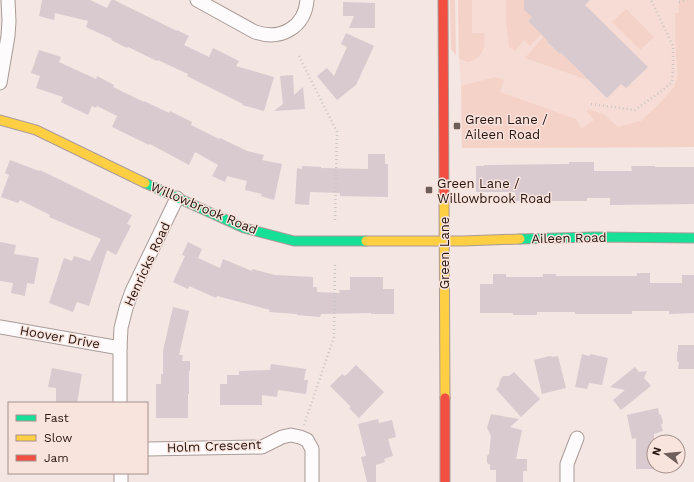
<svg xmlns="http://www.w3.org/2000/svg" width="694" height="482" font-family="'Work Sans',sans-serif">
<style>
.built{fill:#f6dcd4}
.green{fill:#f5d2c8}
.building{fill:#d8cacf}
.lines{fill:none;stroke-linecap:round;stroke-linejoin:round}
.street-casing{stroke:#aa9b98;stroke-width:15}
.fast-casing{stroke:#aa9b98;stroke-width:11}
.slow-casing{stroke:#aa9b98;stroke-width:11}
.jam-casing{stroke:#aa9b98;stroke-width:11}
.path{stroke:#ccc6c5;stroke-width:2.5;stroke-dasharray:1 3;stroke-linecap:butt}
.street{stroke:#fdfbfb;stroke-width:13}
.fast{stroke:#16e098;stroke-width:9}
.slow{stroke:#ffcf43;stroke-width:9}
.jam{stroke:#f24e42;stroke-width:9}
.poi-dot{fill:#6e5e59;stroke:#f9e3dd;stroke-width:1.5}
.labels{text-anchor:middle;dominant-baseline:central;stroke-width:3;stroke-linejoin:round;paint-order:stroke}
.poi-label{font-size:13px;fill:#26140f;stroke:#f9e3dd;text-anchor:start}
.street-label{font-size:13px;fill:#26140f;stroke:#f9e3dd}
</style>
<rect width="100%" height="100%" fill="#f3e6e3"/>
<polygon class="built" points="458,0 694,0 694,147 462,148 461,86 459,58"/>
<g class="green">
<polygon points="450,0 455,0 456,55 451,49"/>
<path d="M458 0H472V33H484C484 37 485 42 484 46 483 54 475 61 468 62 465 62 461 59 459 58Z"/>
<polygon points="506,0 524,0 524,10 532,17 528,21 541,34 530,46 524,40 515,51 509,47 506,22"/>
<polygon points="679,0 694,0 694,147 462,148 461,86 495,77 504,80 500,92 576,119 581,129 594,120 587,112 588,109 603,114 618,127 641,121 658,105 674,87 678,74 676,57 675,13 679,13"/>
<polygon points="626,9 654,37 640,50 612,22"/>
<polygon points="544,36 549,41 547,43 560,54 561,53 588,80 525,58"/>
</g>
<g class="building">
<polygon points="42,0 90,0 107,8 111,0 114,0 177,31 177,30 189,36 184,45 209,57 213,48 239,61 236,66 274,77 264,111 242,105 243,104 187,76 188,74 158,60 157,61 128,47 127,48 111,40 112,39 86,27 88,21 55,13 54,20 39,16"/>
<polygon points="524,0 590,0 585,5 648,67 626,88 621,84 607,98 561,53 560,54 547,42 548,41 528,21 532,17 524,10"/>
<polygon points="343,2 375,3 375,28 349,28 354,16 343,16"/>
<polygon points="346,33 374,46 356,85 337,100 317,76 327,68 334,76 347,47 341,44"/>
<polygon points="39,50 61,57 59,62 96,79 97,76 114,85 113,87 144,102 144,101 169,113 170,111 192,122 191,125 219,139 220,138 247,151 264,155 262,160 282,164 274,200 261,196 262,194 245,190 247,181 227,176 225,182 212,176 218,165 195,152 189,165 150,144 149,145 112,127 117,116 97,106 96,108 92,106 88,115 61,102 63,97 36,88 40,76 31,73"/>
<polygon points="293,75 294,95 303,87 305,109 274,111 283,104 280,76"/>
<polygon points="368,154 385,154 385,164 388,164 388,197 340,196 340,193 310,192 309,205 295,204 297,168 302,169 302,166 321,167 321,168 368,169"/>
<polygon points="10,160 39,171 40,170 132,215 127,224 131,226 116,255 107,250 89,306 77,302 73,312 49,303 64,258 72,261 74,256 90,261 101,239 49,217 50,215 20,200 18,203 1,197 9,175 5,173"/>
<polygon points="569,162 594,162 594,171 632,171 631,166 655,166 655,167 694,167 694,204 610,205 610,198 587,198 587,201 515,201 515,192 476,192 476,166 484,166 484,165 569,164"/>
<polygon points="0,242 16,245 14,254 39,258 34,284 27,283 25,296 11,293 13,283 0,281"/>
<polygon points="188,242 202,249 198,258 220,268 223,259 252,271 252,269 275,275 313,277 313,287 317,287 317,292 340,293 339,290 350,290 350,277 383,277 383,289 394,289 394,314 371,314 371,313 321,314 320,317 297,315 297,314 269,312 270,310 217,296 216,298 189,286 188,289 173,282 185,256 182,255"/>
<polygon points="637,273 650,273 650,283 682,283 682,275 694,275 694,313 669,314 669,311 632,311 632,314 575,314 575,312 537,312 537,315 513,315 513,313 480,313 480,284 493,284 493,274 506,274 506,277 543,277 543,274 556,274 556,276 637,276"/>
<polygon points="173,307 189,311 179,355 183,355 182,361 190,361 190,371 189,371 189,394 188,394 188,418 156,418 156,384 161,384 161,374 163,374 163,351"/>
<polygon points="678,345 694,345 694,369 678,369 679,363 677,361 677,353 678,351"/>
<polygon points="582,354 589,356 591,354 608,358 602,385 589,383 587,389 575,387"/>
<polygon points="550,356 553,357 558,356 566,388 542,394 534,360"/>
<polygon points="271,364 306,369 304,380 308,380 306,394 278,390 277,397 262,395 262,405 220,405 220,384 227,384 227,375 239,375 239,371 270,370"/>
<polygon points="356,365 384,392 359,418 349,408 351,407 330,386 342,374 345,376"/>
<polygon points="635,367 639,372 647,371 644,378 651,386 621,410 613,400 625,390 610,387"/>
<polygon points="52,368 82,374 77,403 56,403 56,388 48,387"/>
<polygon points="514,372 540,399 521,417 496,389 499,386 500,380 503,376 509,376"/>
<polygon points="658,408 659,414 661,415 663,423 661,425 663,431 654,434 654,469 636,469 636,438 632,439 627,415"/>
<polygon points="491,414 519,419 510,427 522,430 516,459 527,459 527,471 523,471 523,482 496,482 496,470 490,470 490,465 487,463 487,456 489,454 491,436 487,428"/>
<polygon points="378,419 379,423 392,420 396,437 388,439 393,456 384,459 385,462 376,465 376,482 367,482 361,457 366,456 358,424"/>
</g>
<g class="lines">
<g class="street-casing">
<g id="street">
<path d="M197 0 255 32C281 41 305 27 307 0"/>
<polyline points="0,83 8,36 9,21 8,0"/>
<polyline points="0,327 120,348"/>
<polyline points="120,403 120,348 121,328 126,308 132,291 177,198"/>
<polyline points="147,449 262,447 282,437 291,435 300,437 307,440 312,449 312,482"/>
<polyline points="121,473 121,482"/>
<polyline points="567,482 567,464 577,438"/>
</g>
</g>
<g class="fast-casing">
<g id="fast">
<polyline points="145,183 244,228 294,241 366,241"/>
<polyline points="520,239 595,237 694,238"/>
</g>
</g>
<g class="slow-casing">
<g id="slow">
<polyline points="0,120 36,130 145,183"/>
<polyline points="444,195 445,398"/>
<polyline points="366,241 462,241 520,239"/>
</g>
</g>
<g class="jam-casing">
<g id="jam">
<polyline points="443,0 444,195"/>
<polyline points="445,398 445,482"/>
</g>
</g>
<g class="path">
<polyline points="679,2 687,0"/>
<polyline points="299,56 337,132 335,220"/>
<polyline points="591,104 635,110 663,90 672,82 673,68 673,46 651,0"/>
<polyline points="304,425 334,337 335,262"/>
</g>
<use href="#street" class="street"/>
<use href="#fast" class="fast"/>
<use href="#slow" class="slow"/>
<use href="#jam" class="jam"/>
</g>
<g class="poi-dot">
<rect x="453" y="122" width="8" height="8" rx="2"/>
<rect x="425" y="186" width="8" height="8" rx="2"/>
</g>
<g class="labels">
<g class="poi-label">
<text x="465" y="119">Green Lane /<tspan x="465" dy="15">Aileen Road</tspan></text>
<text x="437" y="183">Green Lane /<tspan x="437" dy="15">Willowbrook Road</tspan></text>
</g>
<g class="street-label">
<text transform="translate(204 208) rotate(23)">Willowbrook Road</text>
<text transform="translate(569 238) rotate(-1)">Aileen Road</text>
<text transform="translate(444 253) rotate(-90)">Green Lane</text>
<text transform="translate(147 264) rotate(-65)">Henricks Road</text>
<text transform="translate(60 337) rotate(10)">Hoover Drive</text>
<text transform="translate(214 446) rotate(-2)">Holm Crescent</text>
</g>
</g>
<rect x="8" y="402" width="140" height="72" fill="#f9e3dd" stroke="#a5908b"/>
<rect x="16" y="415" width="20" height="6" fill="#16e098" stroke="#a5908b"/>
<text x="44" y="422" font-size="12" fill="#26140f">Fast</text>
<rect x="16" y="435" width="20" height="6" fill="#ffcf43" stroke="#a5908b"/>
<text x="44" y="442" font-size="12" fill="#26140f">Slow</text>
<rect x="16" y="455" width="20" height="6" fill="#f24e42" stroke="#a5908b"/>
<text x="44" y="462" font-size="12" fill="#26140f">Jam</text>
<g transform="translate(666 454) rotate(286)"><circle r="19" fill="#f9e3dd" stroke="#a5908b"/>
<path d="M0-3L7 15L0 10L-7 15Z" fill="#6e5e59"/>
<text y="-6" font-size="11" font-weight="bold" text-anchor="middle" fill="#26140f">N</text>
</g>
</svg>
